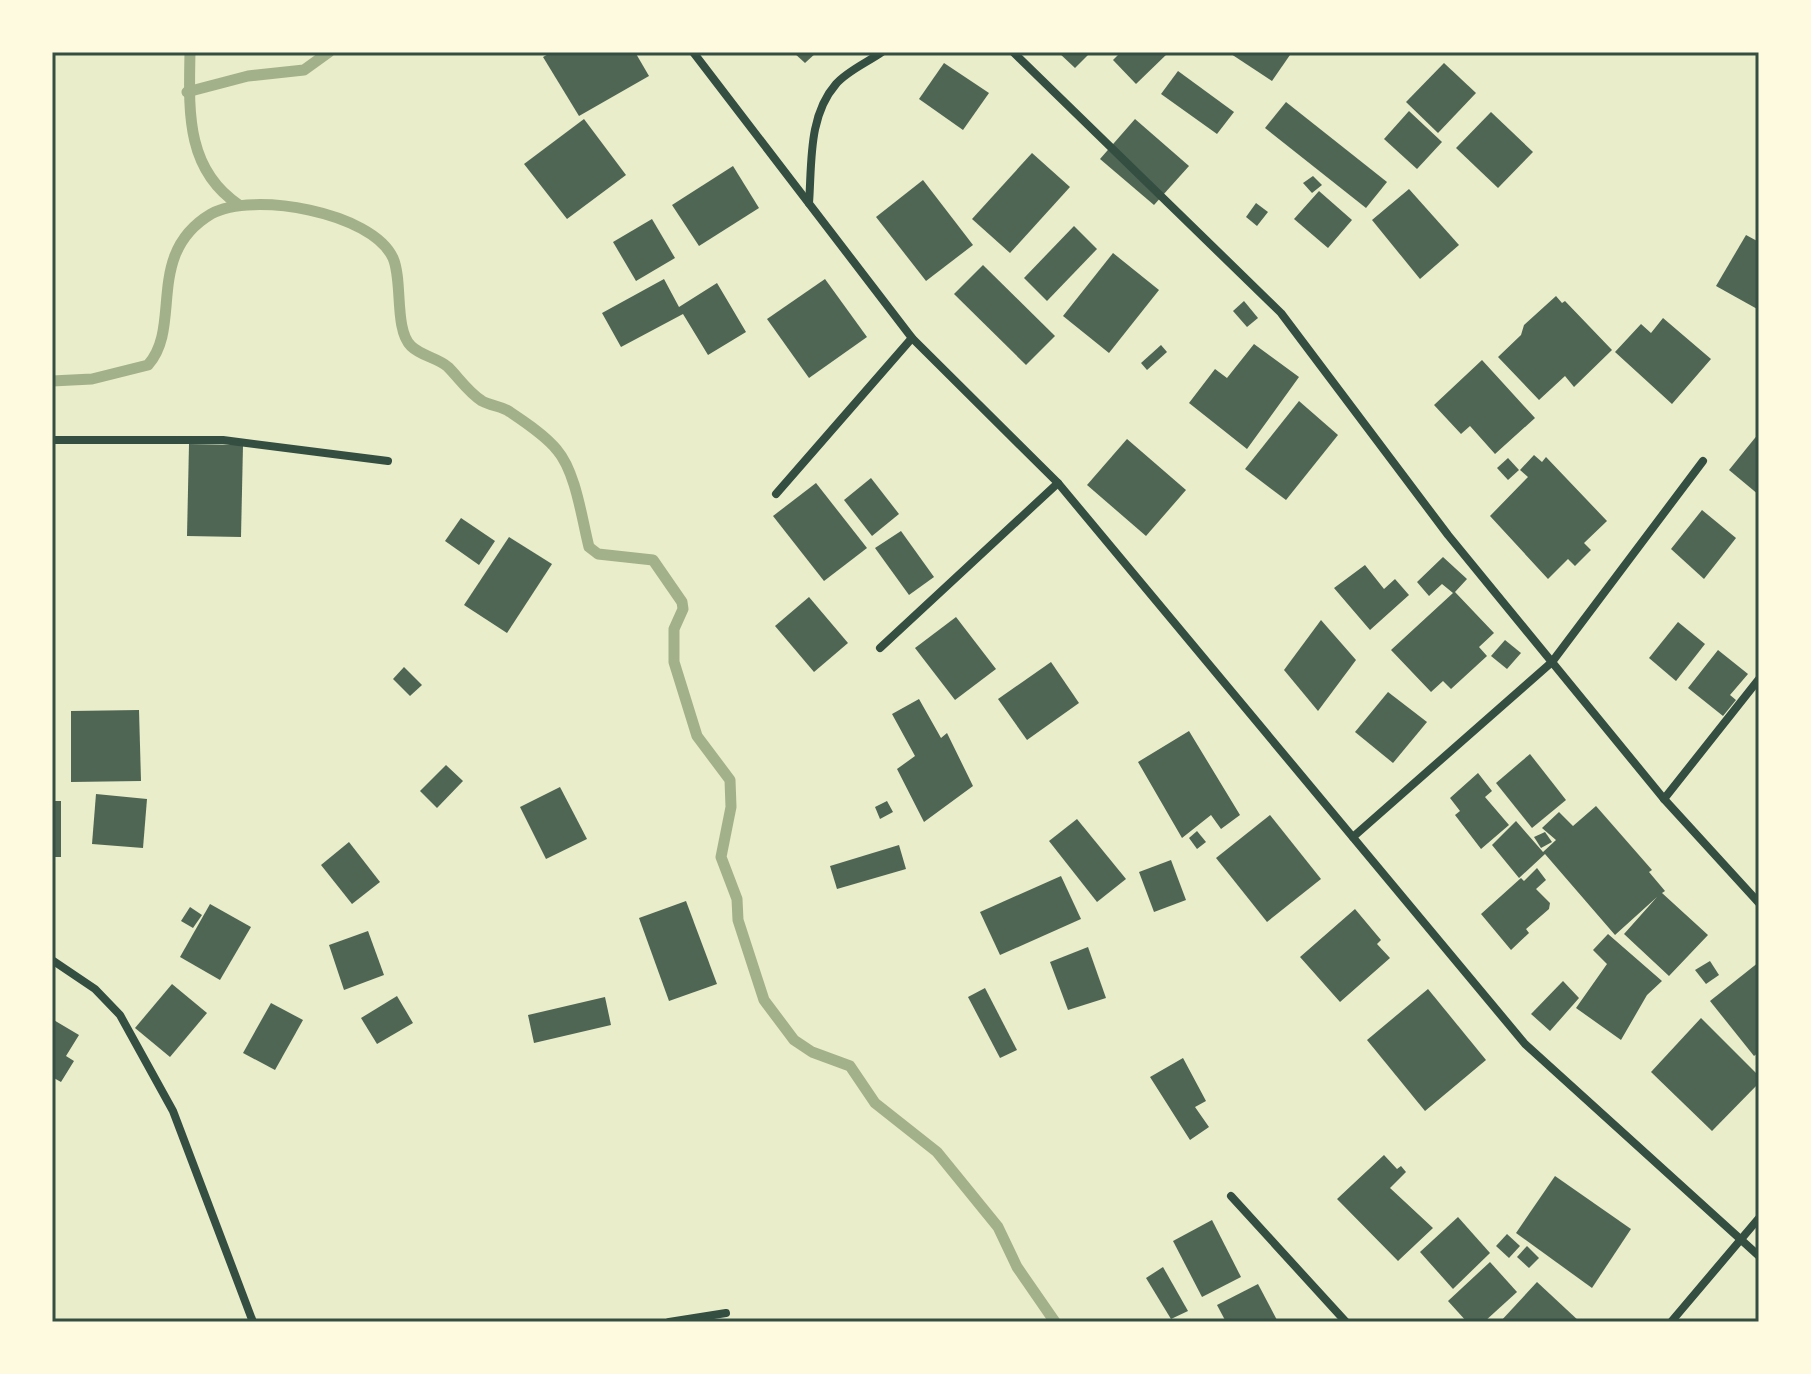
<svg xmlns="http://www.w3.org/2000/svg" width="1811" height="1374" font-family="'PT Sans',sans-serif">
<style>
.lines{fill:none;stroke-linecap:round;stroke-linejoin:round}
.stream{stroke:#a3b18a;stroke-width:11}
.building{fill:#4f6655}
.minor{stroke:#344e41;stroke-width:8}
.neatline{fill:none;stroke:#344e41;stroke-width:3}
</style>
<rect width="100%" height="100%" fill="#e9edc9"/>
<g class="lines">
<g class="stream">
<path d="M190 52C189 110 185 169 239 205"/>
<polyline points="187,92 248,76 304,70 329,52"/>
<path d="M52 381 92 379 148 365C183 326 144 254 211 214 252 191 372 212 393 258 403 281 394 329 411 346 421 356 438 358 448 367 459 378 468 392 482 401 491 406 502 406 510 412 525 422 546 436 557 450 576 472 582 520 589 547L598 554 653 560 682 602 683 609 674 629V662L697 736 730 780 731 807 721 857 737 899 738 920 764 1000 794 1040 812 1052 850 1066 875 1103 937 1152 998 1227 1017 1267 1055 1322"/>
</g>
</g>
<g class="building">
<polygon points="552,52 635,52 649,76 579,116 543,57"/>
<polygon points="793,52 817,52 805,63"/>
<polygon points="1058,52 1091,52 1075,68"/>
<polygon points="1121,52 1169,52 1136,84 1113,60"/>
<polygon points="1228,52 1292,52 1272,81"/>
<polygon points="944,63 989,93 963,130 919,99"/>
<polygon points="1444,63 1476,93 1438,133 1406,102"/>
<polygon points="1178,71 1234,112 1217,134 1161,94"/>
<polygon points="1286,102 1387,182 1366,208 1265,128"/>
<polygon points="1409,111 1442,142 1417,169 1384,139"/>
<polygon points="1491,112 1533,152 1498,188 1456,148"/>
<polygon points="584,119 626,175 567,219 524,164"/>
<polygon points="1135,119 1189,166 1154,205 1100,159"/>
<polygon points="1032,153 1070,187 1010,253 972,219"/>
<polygon points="733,166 759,208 699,246 672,205"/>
<polygon points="1313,176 1322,185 1312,193 1303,183"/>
<polygon points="923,180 973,245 926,281 876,217"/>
<polygon points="1409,189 1459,245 1420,279 1372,220"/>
<polygon points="1319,191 1352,220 1328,248 1294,219"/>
<polygon points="1256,203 1268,212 1257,226 1246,217"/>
<polygon points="652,219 675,258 636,281 613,242"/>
<polygon points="1074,226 1097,249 1047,301 1024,278"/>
<polygon points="1746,235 1759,242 1759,310 1716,286"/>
<polygon points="1113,253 1159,290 1109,353 1063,316"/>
<polygon points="983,265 1055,336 1026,365 954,294"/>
<polygon points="664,279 679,307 717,283 746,332 708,355 683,314 621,347 602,313"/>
<polygon points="825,279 867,337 809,378 767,319"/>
<polygon points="1556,296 1562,303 1565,301 1612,350 1574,387 1565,376 1539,400 1498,357 1521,335 1524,325"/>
<polygon points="1244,301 1258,318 1247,327 1233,311"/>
<polygon points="1663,318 1711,359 1672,404 1615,352 1641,324 1651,333"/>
<polygon points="1254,344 1299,377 1247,449 1189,403 1215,369 1227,378"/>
<polygon points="1161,345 1167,352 1147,370 1141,363"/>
<polygon points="1482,360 1535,418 1495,454 1470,426 1461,434 1434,405"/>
<polygon points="1299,401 1338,435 1286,500 1245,469"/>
<polygon points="1759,433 1759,495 1729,470"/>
<polygon points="1127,439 1186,490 1146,536 1087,485"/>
<polygon points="189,444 243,445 241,537 187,536"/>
<polygon points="1534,455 1542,462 1546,457 1607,521 1584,543 1591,550 1575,566 1568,559 1548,579 1490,516 1528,477 1520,470"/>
<polygon points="1508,458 1519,470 1508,480 1497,468"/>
<polygon points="871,478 899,514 872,536 844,500"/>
<polygon points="816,483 867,548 824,581 773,516"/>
<polygon points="1702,510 1736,538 1704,579 1671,549"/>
<polygon points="461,518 495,541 479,565 445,541"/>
<polygon points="901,531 934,577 909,595 875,548"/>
<polygon points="509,537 552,564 507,633 464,605"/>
<polygon points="1443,557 1467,579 1455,592 1494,633 1479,647 1487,656 1451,689 1443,681 1431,692 1391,650 1453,593 1442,584 1429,596 1417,582"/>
<polygon points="1365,565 1384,589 1395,579 1409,595 1370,630 1334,588"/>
<polygon points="809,597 848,643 814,672 775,626"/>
<polygon points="956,617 996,669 955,700 915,648"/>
<polygon points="1321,620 1356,660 1318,711 1284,670"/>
<polygon points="1678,622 1705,644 1676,681 1649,658"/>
<polygon points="1505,640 1521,653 1507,669 1491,656"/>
<polygon points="1718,650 1748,674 1730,695 1736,700 1723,716 1688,688"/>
<polygon points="1051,662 1079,703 1027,740 998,699"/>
<polygon points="404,667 422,685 410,696 393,679"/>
<polygon points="1388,692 1427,722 1393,763 1355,732"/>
<polygon points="919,699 941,738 947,733 973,786 924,822 897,769 915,756 892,714"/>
<polygon points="139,710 141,781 71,782 71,711"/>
<polygon points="1189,731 1240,815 1221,829 1211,815 1182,838 1138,762"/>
<polygon points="1530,754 1566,800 1532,828 1496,783"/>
<polygon points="446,765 463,781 437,808 420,791"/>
<polygon points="1478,773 1492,791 1485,797 1509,825 1481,849 1455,815 1460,811 1450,798"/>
<polygon points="560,787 587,839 546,859 520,807"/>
<polygon points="96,794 147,799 143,848 92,844"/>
<rect x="52" y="801" width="9" height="56"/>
<polygon points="887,801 893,812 880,819 875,807"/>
<polygon points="1596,806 1652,870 1649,872 1665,891 1662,893 1708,935 1669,976 1624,934 1657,897 1615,935 1545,854 1519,878 1492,845 1516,821 1543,852 1556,840 1542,828 1559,812 1573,826"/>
<polygon points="1270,815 1321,879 1267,922 1216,858"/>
<polygon points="1077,819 1126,879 1097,902 1049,841"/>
<polygon points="1197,831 1206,842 1197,849 1189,838"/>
<polygon points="1545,832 1552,842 1541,848 1534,837"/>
<polygon points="349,842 380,882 352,904 321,865"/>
<polygon points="899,845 906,869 837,889 830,866"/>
<polygon points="1171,860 1186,900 1154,912 1139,872"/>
<polygon points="1537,868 1546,880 1536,889 1550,903 1549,909 1526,929 1529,933 1511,950 1481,914 1521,878 1524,881"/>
<polygon points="1061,876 1081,919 1000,955 980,912"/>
<polygon points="686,901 717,984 669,1001 639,918"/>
<polygon points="210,904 251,927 220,980 180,957"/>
<polygon points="190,907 202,915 193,928 181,921"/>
<polygon points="1355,909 1381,940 1377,944 1390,958 1340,1002 1300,957"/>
<polygon points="368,931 384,975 344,990 329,945"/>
<polygon points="1608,934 1662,981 1647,995 1621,1040 1576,1008 1607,964 1593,950"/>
<polygon points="1088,947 1106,998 1068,1010 1050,962"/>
<polygon points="1710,961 1719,975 1706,984 1695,970"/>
<polygon points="1759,962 1759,1052 1754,1056 1710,1001"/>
<polygon points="1563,981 1579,998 1550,1031 1531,1014"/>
<polygon points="172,984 207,1013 170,1057 135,1028"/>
<polygon points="985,988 1017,1050 1000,1058 968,997"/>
<polygon points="1428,989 1486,1060 1425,1111 1367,1040"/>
<polygon points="397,996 413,1023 377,1044 361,1018"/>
<polygon points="605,997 611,1025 534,1043 528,1015"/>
<polygon points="271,1003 303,1020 275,1070 243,1053"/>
<polygon points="1701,1018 1759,1076 1759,1083 1712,1131 1651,1072"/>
<polygon points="52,1019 79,1035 66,1056 74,1061 61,1082 52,1077"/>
<polygon points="1183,1058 1206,1101 1195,1107 1209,1127 1190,1140 1150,1077"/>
<polygon points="1384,1155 1397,1169 1401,1166 1406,1172 1390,1188 1433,1228 1398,1261 1337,1199"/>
<polygon points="1555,1176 1631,1229 1592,1288 1516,1233"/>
<polygon points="1458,1217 1490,1253 1453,1289 1420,1252"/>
<polygon points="1212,1220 1241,1277 1202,1297 1173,1241"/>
<polygon points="1507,1234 1520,1246 1509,1258 1496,1246"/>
<polygon points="1527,1246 1539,1258 1529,1268 1517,1257"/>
<polygon points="1490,1262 1517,1292 1484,1322 1467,1322 1448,1301"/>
<polygon points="1163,1267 1188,1311 1171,1319 1146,1278"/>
<polygon points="1537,1282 1580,1322 1500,1322"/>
<polygon points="1258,1284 1278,1322 1226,1322 1217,1305"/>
</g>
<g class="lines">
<g class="minor">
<polyline points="693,52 912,338 1058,483 1525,1044 1759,1256"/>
<polyline points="1013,52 1281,313 1448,535 1664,799 1759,903"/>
<path d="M809 203C812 163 808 116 836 84 847 71 868 62 882 52"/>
<polyline points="52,440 223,440 388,461"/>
<polyline points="776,494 912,338"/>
<polyline points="880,648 1058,483"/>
<polyline points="1664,799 1759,679"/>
<polyline points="1353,837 1552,662 1703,461"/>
<polyline points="52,960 95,989 120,1015 173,1111 253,1322"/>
<polyline points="1231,1196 1346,1322"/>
<polyline points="669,1322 726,1313"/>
<polyline points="1671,1322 1759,1218"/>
</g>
</g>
<rect width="1811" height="1374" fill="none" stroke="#fefae0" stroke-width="108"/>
<rect x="54" y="54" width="1703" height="1266" class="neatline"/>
</svg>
